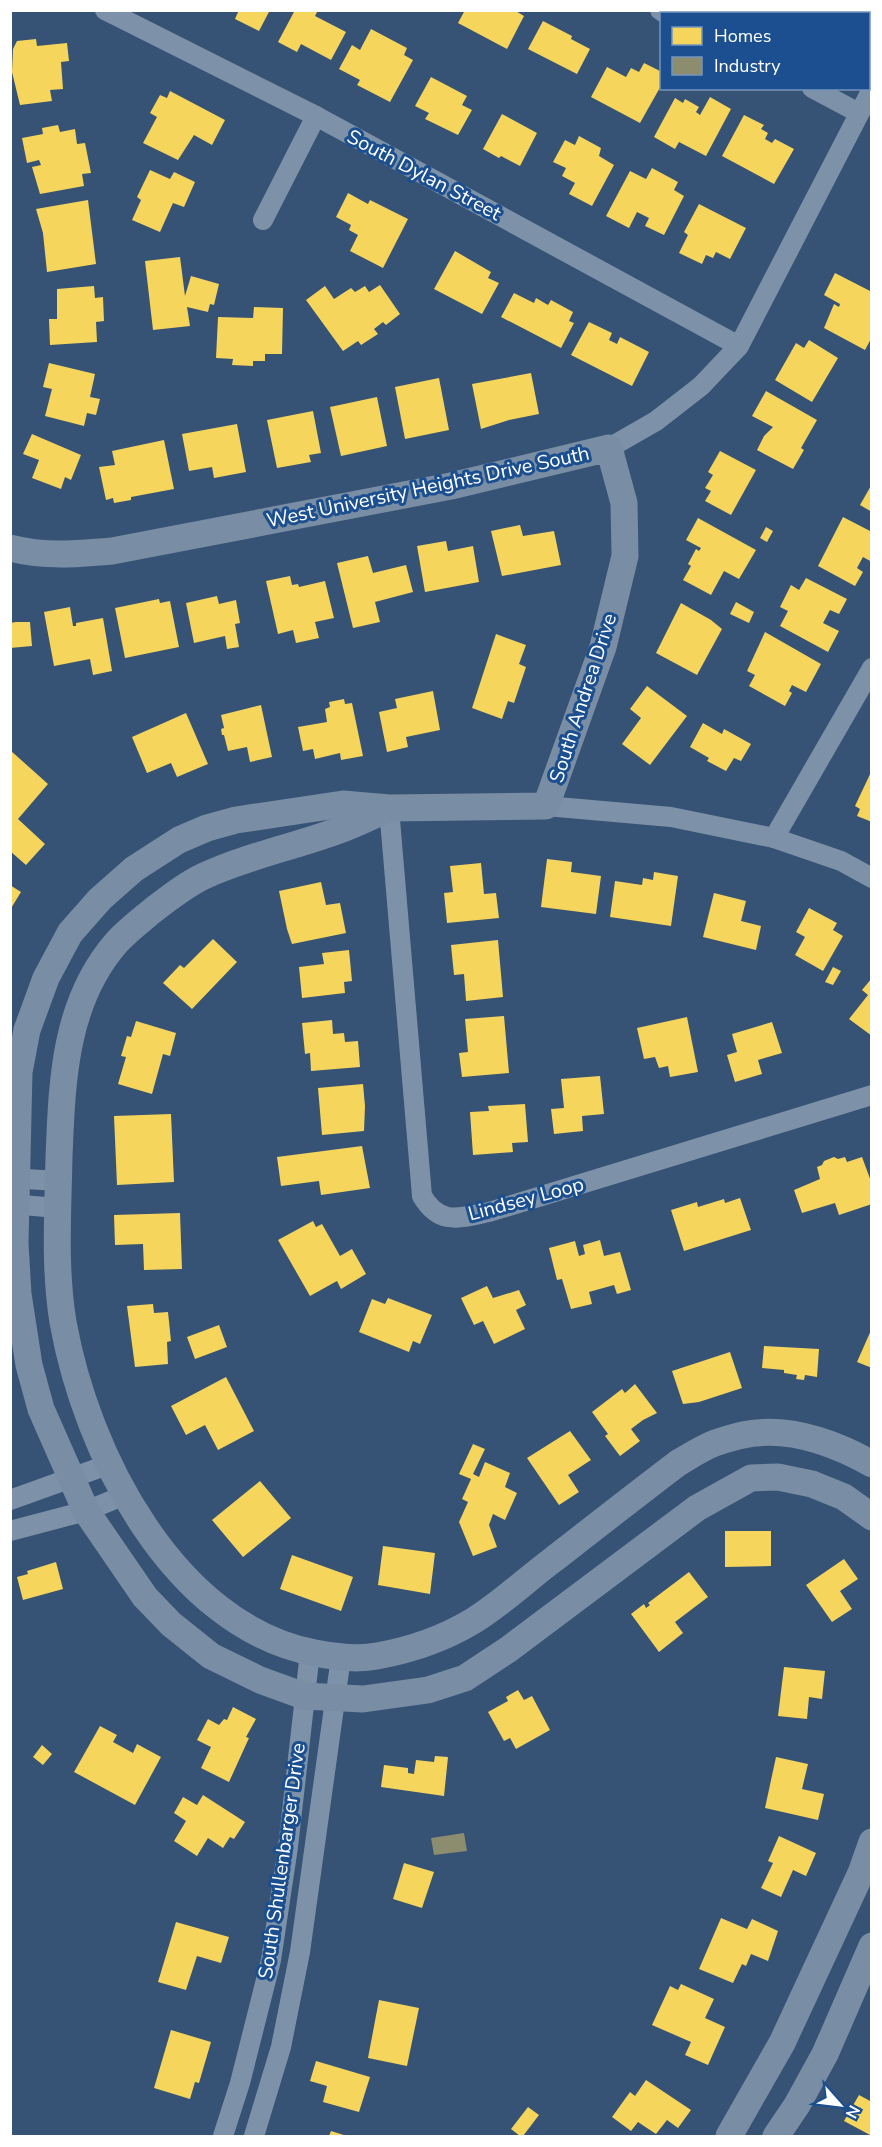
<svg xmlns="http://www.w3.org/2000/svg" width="882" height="2147" font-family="'Nunito Sans',sans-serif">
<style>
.homes{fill:#f6d55c}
.industry{fill:#8c8c6e}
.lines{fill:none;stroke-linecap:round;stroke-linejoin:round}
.street{stroke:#7d92a8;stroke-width:20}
.secondary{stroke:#798da4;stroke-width:27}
.labels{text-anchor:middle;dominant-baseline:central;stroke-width:6;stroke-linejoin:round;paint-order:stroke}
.street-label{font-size:20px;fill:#fff;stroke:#1b4f8f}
</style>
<rect width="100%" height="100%" fill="#365274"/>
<g class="homes">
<polygon points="239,10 270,10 259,31 235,19"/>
<polygon points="295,10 318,10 315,16 346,32 331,60 301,44 297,52 278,42"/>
<polygon points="465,10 514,10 524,16 507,49 458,23"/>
<polygon points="761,10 786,10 784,14 767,14"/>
<polygon points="800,10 854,10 852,14 798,14"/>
<polygon points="543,21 572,36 571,39 590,49 577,74 528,49"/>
<polygon points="371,29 407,48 404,55 413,60 390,102 357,85 360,80 339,69 352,45 360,50"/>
<polygon points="36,39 37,46 67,43 69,61 61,62 63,89 50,90 52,101 20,105 12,72 13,49 17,41"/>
<polygon points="644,63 662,72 662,84 640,123 591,97 607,67 626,77 631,68 639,72"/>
<polygon points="431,77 467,96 462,105 472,110 458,135 425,119 429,113 415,106"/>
<polygon points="170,91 225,120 212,145 194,135 178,160 143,143 157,117 150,113 160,95 167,98"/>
<polygon points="710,97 731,109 706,156 679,142 675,149 654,137 675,98 683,103 685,99 699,107 696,112 700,115"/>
<polygon points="502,114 537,133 520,166 501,156 499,158 483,149"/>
<polygon points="744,115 764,125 761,129 768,133 765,139 772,143 775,139 794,149 774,184 722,156"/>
<polygon points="58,125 60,132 75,129 77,144 85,143 91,173 82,174 84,186 40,194 32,167 41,165 39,160 27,163 22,138 43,134 42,128"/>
<polygon points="579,136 601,148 599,156 614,165 592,206 569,194 575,183 562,176 566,168 553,162 565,140 575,145"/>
<polygon points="652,168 678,182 674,190 684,196 664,235 645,226 649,218 637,212 629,228 606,216 630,171 646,179"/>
<polygon points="150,170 170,179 174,172 195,182 184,207 173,203 160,232 132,220 141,200 137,197"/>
<polygon points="348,193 368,204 370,200 408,219 383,268 350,251 358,235 349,230 351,225 336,217"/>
<polygon points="88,200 96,264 47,272 43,233 36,209"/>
<polygon points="699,204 746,228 730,259 716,252 713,258 706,255 702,264 679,253 688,235 684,232"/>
<polygon points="455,251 491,272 488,278 499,283 482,314 434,289"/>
<polygon points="180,257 185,296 191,276 219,284 214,305 210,304 208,312 187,307 190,326 153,330 145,261"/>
<polygon points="835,273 872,292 872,337 865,350 824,328 834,304 839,307 840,304 824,295"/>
<polygon points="380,285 400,314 386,325 383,322 374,329 378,334 361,345 358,341 343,351 306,300 325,286 334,299 351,288 355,292 365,286 369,292"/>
<polygon points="94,286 95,298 103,297 104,321 96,322 97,342 50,345 49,319 57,319 57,289"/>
<polygon points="514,293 534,303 536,298 548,305 551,300 573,312 569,321 574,323 561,348 501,317"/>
<polygon points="254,307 283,308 282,354 265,354 265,361 253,361 253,366 232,365 233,359 216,358 218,317 253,318"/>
<polygon points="589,322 612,333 609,340 617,344 620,337 649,352 632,386 571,355"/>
<polygon points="809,340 838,358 812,402 775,380 796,343 804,348"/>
<polygon points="49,363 95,374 90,397 100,399 96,415 87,413 84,426 45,416 52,389 43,387"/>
<polygon points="531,373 539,414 509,420 481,429 472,384"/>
<polygon points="439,378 449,430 405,439 395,387"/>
<polygon points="766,391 817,420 801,448 804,450 793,469 757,450 764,436 773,427 752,416"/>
<polygon points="377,397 387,446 341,456 330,407"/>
<polygon points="313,411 321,453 309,455 311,462 277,468 267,420"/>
<polygon points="237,424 246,472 214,478 212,467 189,471 182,434"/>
<polygon points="32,434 81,455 71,480 65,477 61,489 32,478 39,460 23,454"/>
<polygon points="164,440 174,489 131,497 131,500 114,503 113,498 106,500 99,467 115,465 112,451"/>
<polygon points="720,451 756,470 731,515 705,501 711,491 705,488 713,475 708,472"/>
<polygon points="872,484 872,512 860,505"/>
<polygon points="843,517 872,532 872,562 863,557 857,568 863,572 855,586 818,566"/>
<polygon points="698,518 756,550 739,579 724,571 711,595 683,580 691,566 688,564 696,549 699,551 701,548 686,540"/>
<polygon points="520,525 523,536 554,531 561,565 502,576 491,531"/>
<polygon points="766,527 773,531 767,542 760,538"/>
<polygon points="446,541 448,551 473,546 479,582 425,592 417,546"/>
<polygon points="368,556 373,573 406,565 413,592 375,602 380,622 353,628 337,563"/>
<polygon points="290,576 292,585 298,584 299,587 325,581 334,618 315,622 319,638 296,643 293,630 278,634 266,581"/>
<polygon points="806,578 847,599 839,614 830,610 823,623 839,631 828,652 780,626 788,611 780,607 791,585 799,590"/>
<polygon points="217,596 219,604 236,600 240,623 235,624 239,647 227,649 225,636 194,643 186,603"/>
<polygon points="159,599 160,603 170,601 179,647 125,658 115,608"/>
<polygon points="736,602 754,612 749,623 730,614"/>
<polygon points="681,603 711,620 722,629 697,675 656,653"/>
<polygon points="70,607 73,626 76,626 76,623 103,618 112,671 93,675 90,659 54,666 44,612"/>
<polygon points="16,622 30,622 32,646 10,648 10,623"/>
<polygon points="765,632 821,664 806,692 792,685 789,691 792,693 785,706 749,686 755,675 747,671"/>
<polygon points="496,634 526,645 519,664 526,667 514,703 508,701 502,719 472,708"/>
<polygon points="647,686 687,716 650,765 622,744 641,718 630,709"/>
<polygon points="433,691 440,730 406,737 408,747 387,752 379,712 397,708 395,699"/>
<polygon points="344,699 345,704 352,703 363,756 341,760 340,753 315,759 313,749 303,751 298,727 327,722 325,709 330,707 329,702"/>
<polygon points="261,705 272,757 250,762 247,747 228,751 224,735 222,735 221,729 224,728 221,715"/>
<polygon points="186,713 208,764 177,777 171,763 147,773 132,737"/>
<polygon points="703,723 722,734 724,729 751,744 741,761 734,758 726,771 707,761 709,758 690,747"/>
<polygon points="10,750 48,784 18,819 45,844 26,865 10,851"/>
<polygon points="872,770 872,822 857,816 860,809 855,806"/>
<polygon points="547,859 572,862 571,872 601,876 596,914 541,907"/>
<polygon points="481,863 484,894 496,893 499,918 447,923 444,893 453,892 450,866"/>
<polygon points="654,872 678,876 671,926 610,917 615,881 642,885 643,878 653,880"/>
<polygon points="321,882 326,905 340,903 346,933 292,944 287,929 279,891"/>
<polygon points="10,885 21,892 10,910"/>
<polygon points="714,893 746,901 741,921 761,926 756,950 703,937"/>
<polygon points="809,908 837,923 833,930 843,936 823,971 795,955 805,937 796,932"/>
<polygon points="213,939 237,962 192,1009 163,983 180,965 184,968"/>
<polygon points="498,940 503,997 466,1001 464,974 454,975 451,945"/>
<polygon points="349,950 352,981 344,982 345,993 302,998 299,967 324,964 322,953"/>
<polygon points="833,967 841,971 833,985 825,982"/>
<polygon points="872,978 872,1036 849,1019 868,995 862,990"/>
<polygon points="504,1016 509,1073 462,1077 459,1053 468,1052 465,1019"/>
<polygon points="687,1017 698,1072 670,1077 668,1066 659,1068 655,1057 644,1059 637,1028"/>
<polygon points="332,1020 333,1034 344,1033 345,1042 358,1041 360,1067 311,1071 310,1053 305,1054 302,1023"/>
<polygon points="136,1021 176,1033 170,1056 163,1054 152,1094 118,1084 126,1057 121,1056 127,1036 131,1037"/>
<polygon points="772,1022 782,1053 758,1060 762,1074 735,1082 727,1055 737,1052 732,1034"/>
<polygon points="600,1076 604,1114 582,1116 583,1131 554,1134 551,1109 564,1108 561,1079"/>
<polygon points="363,1084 365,1106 364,1131 322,1135 318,1088"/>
<polygon points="525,1104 528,1142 512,1143 513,1152 473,1155 470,1112 489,1111 488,1106"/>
<polygon points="171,1114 174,1182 117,1185 114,1116"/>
<polygon points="362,1146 370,1188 321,1195 319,1181 281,1186 277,1157"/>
<polygon points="834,1157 838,1159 845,1157 847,1162 862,1157 872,1184 872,1204 839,1215 835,1203 802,1213 794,1190 820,1179 817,1167 822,1165 824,1161"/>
<polygon points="740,1198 751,1230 684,1251 671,1210 697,1202 698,1207 724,1199 725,1203"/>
<polygon points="180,1213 182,1269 144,1270 143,1244 115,1245 114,1215"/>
<polygon points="313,1221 316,1227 322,1224 340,1256 352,1249 366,1274 341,1289 337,1281 310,1296 278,1240"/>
<polygon points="600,1240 604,1256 620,1252 631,1290 617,1294 614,1285 589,1292 592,1304 571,1309 562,1279 557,1280 549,1248 575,1241 579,1256 585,1254 583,1245"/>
<polygon points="487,1286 493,1298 519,1290 526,1305 516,1310 525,1329 494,1344 483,1321 474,1325 461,1298"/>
<polygon points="388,1298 432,1315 420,1344 413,1341 409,1352 359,1332 372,1299 385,1304"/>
<polygon points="153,1304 154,1313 168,1312 171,1341 167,1342 168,1364 135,1367 127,1306"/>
<polygon points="219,1325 227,1347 195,1359 187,1337"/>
<polygon points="872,1328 872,1368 857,1362"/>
<polygon points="764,1346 819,1349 817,1377 805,1375 804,1380 796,1379 797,1375 784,1373 784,1370 762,1368"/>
<polygon points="730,1352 742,1388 699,1402 683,1404 672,1371"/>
<polygon points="226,1377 254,1431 218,1450 205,1425 186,1435 171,1406"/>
<polygon points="635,1384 657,1413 643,1420 631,1429 640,1441 620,1456 605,1436 608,1434 592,1412 622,1389 625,1393"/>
<polygon points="570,1431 591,1460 568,1475 579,1492 559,1505 527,1458"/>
<polygon points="473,1444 485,1449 473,1474 479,1477 485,1462 510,1473 505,1487 517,1493 505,1520 493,1514 489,1525 497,1547 473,1556 459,1522 468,1502 462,1499 471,1479 459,1474"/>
<polygon points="260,1481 291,1518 243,1557 212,1520"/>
<polygon points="725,1531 771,1531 771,1566 725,1567"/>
<polygon points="383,1546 435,1553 430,1594 378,1585"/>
<polygon points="292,1555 353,1577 341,1611 280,1589"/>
<polygon points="844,1559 858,1579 840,1591 852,1609 832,1622 806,1585"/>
<polygon points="56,1562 63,1589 23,1600 17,1577 28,1574 27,1571"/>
<polygon points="689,1572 708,1597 675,1622 683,1633 659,1652 631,1614 644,1604 646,1608 650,1605 648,1603"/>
<polygon points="784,1667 825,1671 822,1699 809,1697 807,1719 778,1716"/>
<polygon points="518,1690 524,1700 532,1696 550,1730 516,1749 510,1738 504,1741 488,1712 508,1701 506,1697"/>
<polygon points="233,1707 256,1719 246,1737 249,1738 229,1782 201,1768 211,1747 197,1740 208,1719 219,1725 224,1719 227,1720"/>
<polygon points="100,1726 117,1735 113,1742 133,1753 137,1744 161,1757 135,1805 74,1772"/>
<polygon points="42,1745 52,1754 43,1765 33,1757"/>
<polygon points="435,1756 448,1757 444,1796 381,1787 384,1765 408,1768 408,1773 414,1774 416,1760 434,1762"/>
<polygon points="776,1757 808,1764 802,1789 824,1794 818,1820 765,1808"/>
<polygon points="203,1795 245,1822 234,1839 230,1837 223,1848 208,1838 197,1856 174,1841 186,1821 174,1813 183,1797 197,1805"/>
<polygon points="779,1836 816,1853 806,1876 793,1870 781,1897 761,1888 773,1863 768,1861"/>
<polygon points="404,1863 434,1872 422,1908 393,1899"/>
<polygon points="721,1918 747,1929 752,1919 778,1931 768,1961 751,1954 746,1966 742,1964 733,1983 699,1969"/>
<polygon points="176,1922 229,1937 221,1963 197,1956 186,1990 158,1982"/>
<polygon points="681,1984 714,1999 705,2018 725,2027 708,2065 685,2055 691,2042 652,2025 670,1986 678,1990"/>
<polygon points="379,2000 419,2008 407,2066 368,2058"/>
<polygon points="171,2030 211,2042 199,2083 195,2082 190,2099 154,2088"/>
<polygon points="316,2061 370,2077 359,2112 323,2102 327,2086 310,2081"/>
<polygon points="646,2080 691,2110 678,2128 667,2120 656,2134 638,2122 631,2131 612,2117 630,2092 635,2096"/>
<polygon points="859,2095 872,2102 872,2136 844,2121"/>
<polygon points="528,2107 539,2115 523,2136 520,2136 511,2129"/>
<polygon points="331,2131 347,2136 329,2136"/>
</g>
<polygon class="industry" points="464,1833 467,1851 434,1855 431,1838"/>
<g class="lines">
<g class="street">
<polyline points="105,10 316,116 739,346"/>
<polyline points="660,10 666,14"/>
<polyline points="812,88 859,113"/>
<polyline points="263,220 316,116"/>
<polyline points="609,448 656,421 701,386 739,346 872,89"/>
<polyline points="546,806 671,817 774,838 841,861 872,878"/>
<path d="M389 808 422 1196C440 1226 459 1218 489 1212L872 1095"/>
<polyline points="774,838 872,668"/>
<polyline points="10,1178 58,1181"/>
<polyline points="10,1204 58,1208"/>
<polyline points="10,1500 110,1464"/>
<polyline points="10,1531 86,1511 125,1495"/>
<polyline points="223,2136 240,2083 271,1960 288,1847 310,1652"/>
<polyline points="254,2136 281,2047 300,1952 341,1657"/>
</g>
<g class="secondary">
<path d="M10 548C44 557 78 554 112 551L451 486 609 448 624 503 625 556 603 647 546 806 389 808 343 804 236 820 207 828 179 840 134 869 100 899 70 933 46 978 27 1030 19 1072 15 1243 18 1294 29 1365 41 1409 86 1511 145 1597 171 1624 211 1656 260 1680 304 1696 363 1699 428 1690 465 1678 509 1649 697 1508 751 1478 778 1477 812 1484 844 1497 872 1517"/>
<path d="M388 809C374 815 360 822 345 828 299 846 249 855 204 876 185 885 169 898 152 911 140 921 127 931 117 942 64 1002 62 1082 59 1157 58 1212 54 1267 63 1322 86 1452 173 1626 315 1653 336 1657 357 1660 377 1656 411 1650 443 1639 473 1621 501 1604 527 1579 554 1559 595 1527 636 1495 678 1463 690 1456 702 1448 715 1443 727 1439 743 1434 756 1433 796 1429 838 1445 872 1464"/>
<polyline points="729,2136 782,2043 861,1873 872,1842"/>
<polyline points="776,2136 797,2105 825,2054 872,1946"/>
</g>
</g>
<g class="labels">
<g class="street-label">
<text transform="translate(424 175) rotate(28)">South Dylan Street</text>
<text transform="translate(428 487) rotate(-12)">West University Heights Drive South</text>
<text transform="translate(583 698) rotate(-72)">South Andrea Drive</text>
<text transform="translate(526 1199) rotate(-15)">Lindsey Loop</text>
<text transform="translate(282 1861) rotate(-82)">South Shullenbarger Drive</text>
</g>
</g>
<rect width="882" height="2147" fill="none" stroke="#ffffff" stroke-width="24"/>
<rect x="660" y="12" width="210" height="78" fill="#1b4f8f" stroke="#7695bc" stroke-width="1.5"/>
<rect x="672" y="27" width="30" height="18" fill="#f6d55c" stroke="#7695bc" stroke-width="1.5"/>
<text x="714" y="42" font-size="18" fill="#ffffff">Homes</text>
<rect x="672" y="57" width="30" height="18" fill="#8c8c6e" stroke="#7695bc" stroke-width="1.5"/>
<text x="714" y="72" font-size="18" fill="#ffffff">Industry</text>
<g transform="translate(840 2105) rotate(118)" stroke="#1b4f8f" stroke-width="4.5" paint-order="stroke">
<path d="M0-4.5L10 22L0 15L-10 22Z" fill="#ffffff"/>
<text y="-9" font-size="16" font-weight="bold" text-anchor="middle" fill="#ffffff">N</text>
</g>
</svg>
